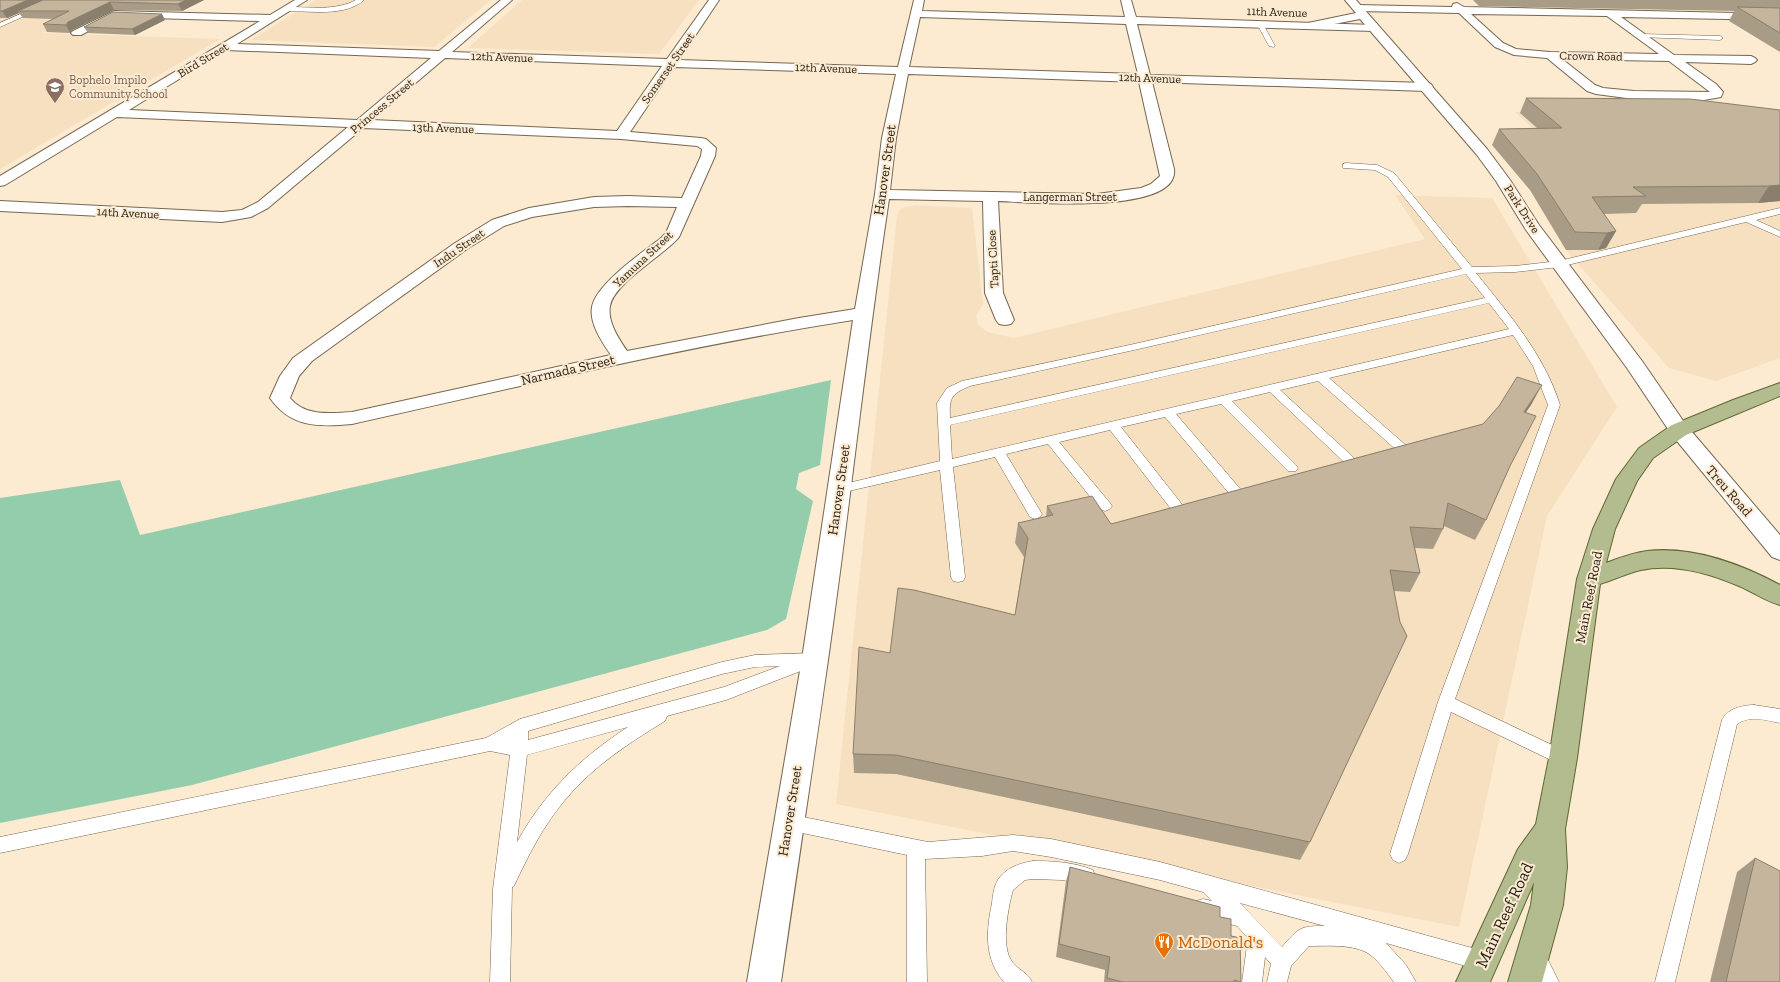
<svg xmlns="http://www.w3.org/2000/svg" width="1780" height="982" font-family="'Zilla Slab',serif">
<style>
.built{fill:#f6e0c0}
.green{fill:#94cdab}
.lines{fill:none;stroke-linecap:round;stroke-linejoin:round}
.service-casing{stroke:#766751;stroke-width:1}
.minor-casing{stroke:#766751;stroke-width:2}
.tertiary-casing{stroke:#766751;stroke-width:2}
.primary-casing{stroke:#5f6733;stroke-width:2}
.service{fill:#fff;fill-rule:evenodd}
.minor{fill:#fff;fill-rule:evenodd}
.tertiary{fill:#fff;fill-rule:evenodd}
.primary{fill:#b3bc8f;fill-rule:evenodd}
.wall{fill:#a99c86}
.shaded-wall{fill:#8a7f6d}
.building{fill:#c5b59c;stroke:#8a7f6d}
.labels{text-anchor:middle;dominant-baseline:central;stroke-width:4;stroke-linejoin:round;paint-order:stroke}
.far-street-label{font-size:12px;fill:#231d13;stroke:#fcead1}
.far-education-label{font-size:12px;fill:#785e54;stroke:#fcead1;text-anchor:start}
.street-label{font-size:14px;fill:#231d13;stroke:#fcead1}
.near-street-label{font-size:17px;fill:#231d13;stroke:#fcead1}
.near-food-label{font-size:17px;fill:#c56008;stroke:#fcead1;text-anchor:start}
</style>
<rect width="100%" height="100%" fill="#fcead1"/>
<g class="built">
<polygon points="0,0 110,0 42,33 220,39 0,169"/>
<polygon points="316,0 491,0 434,47 251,40"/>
<polygon points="522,0 699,0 659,54 468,48"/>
<polygon points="1515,112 1680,113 1780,120 1780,358 1716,381 1669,368 1566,250 1530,190 1492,145 1548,143"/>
<polygon points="1395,195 1492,198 1617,407 1547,516 1459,927 836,804 897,216 900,209 916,205 972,208 983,305 976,315 978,324 987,332 1014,338 1425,239"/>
</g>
<polygon class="green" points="831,380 820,465 799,473 796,489 813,501 786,619 767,630 192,785 0,823 0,498 120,480 140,535"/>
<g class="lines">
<g class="service-casing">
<g id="service">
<polygon points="52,0 60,0 0,27 0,23"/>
<path d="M356 0H364C345 17 311 11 287 11L284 9 287 7C310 7 336 11 356 0Z"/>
<polygon points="1260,22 1263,24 1275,46 1274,47 1269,46 1257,24"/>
<polygon points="1641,34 1720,36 1723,38 1720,40 1639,37 1639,35"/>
<path d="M1346 163 1377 165 1394 173 1472 267 1515 266 1559 261 1780 208V214L1756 220 1780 231V237L1746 222 1559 267 1515 272 1476 273C1508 313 1544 354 1560 405L1455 699 1569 753 1571 758 1569 763 1563 765 1557 763 1451 712 1408 854 1405 860 1399 863 1393 860 1390 854 1438 702 1548 405 1533 366 1513 335 1329 378 1409 448 1411 451 1409 454H1401L1318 381 1280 390 1352 456 1354 459 1352 462H1344L1270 392 1232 401 1296 465 1298 468 1296 471H1288L1221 404 1176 414 1248 498 1250 501 1248 504 1243 506 1238 504 1165 417 1121 427 1188 512 1190 515 1188 518 1183 520 1178 518 1110 430 1059 442 1110 503 1112 506 1110 509 1105 511 1100 509 1048 444 1006 454 1042 514 1040 517 1035 519 1030 517 995 457 953 467 965 577 963 581 958 582 953 581 951 577 940 470 840 493 835 492 834 489 835 486 840 485 940 461 937 403 947 388 962 381 1134 344 1462 269 1388 177 1375 170 1343 168V164ZM1466 274 1485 298 950 418C949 398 951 394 970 386L1134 350ZM1489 303 1509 329 952 459 950 425Z"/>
<path d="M815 653 820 655 823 659 820 663 813 665 811 667 726 700 667 716 665 721C629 743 592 767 565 800 543 826 528 856 514 886L512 887 510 982H490L493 889 510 755 490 751 0 853V837L486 738 520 719 722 662 755 655ZM780 666 724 687 528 740V731L722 674 755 667ZM628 727C580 758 545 792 517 842L527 755Z"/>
<path d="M1754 705 1780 709V723C1765 720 1750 715 1737 724L1675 982H1655L1722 720C1727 709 1742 705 1754 705Z"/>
<path d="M788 814 928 842 1013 835 1051 839 1160 862 1483 951 1490 954 1493 961 1490 968 1483 971 1386 943 1406 965 1416 982H1394C1386 972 1377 958 1366 952 1350 944 1327 946 1309 946L1291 966 1287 982H1267L1271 964 1265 957 1262 982H1242L1248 938 1237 926 1196 915 1194 908 1196 901 1203 899 1212 901 1203 892 1160 880 1051 857 1013 851 982 856 925 859 927 982H907V855L788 830 782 828 779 822 782 816ZM1240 903 1325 926C1299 926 1299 928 1282 947Z"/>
<path d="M1033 861C1052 861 1074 862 1093 870L1095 876 1093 882 1086 885 1062 880 1033 879 1025 880 1013 890C1008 908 1001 944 1011 960 1017 970 1028 972 1032 982H1004C984 959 986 931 992 903 993 894 994 884 1000 877 1008 867 1021 863 1033 861Z"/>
<polygon points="1537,949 1544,952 1559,982 1538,982 1527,959 1530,952"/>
</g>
</g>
<g class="minor-casing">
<g id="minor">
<path d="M295 0H307L237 44 439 51 501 0H512L452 52 667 59 709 0H719L679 60 898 67 914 0H924L922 11 1125 17 1121 0H1131L1136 17 1374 25 1379 28 1374 31 1137 24 1150 75 1427 83 1431 84 1433 87 1431 90 1427 91 1152 82 1174 169C1180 216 1026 202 998 201L1003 293 1014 320 1011 324 1005 325 999 324 996 320 985 293 983 201 889 199C866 352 850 506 828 660 813 767 796 874 781 982H747L802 659 853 320C685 346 518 387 352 424 319 427 291 428 270 398L280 376 293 358 455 243 492 220 529 208 594 197 628 196 682 198 701 156 702 149 697 146 621 139 363 128 268 208 251 217 222 222 0 211V201L222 212 242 210 258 202 348 127 117 117 5 185 0 186V176L260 21 116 17 81 35H73L71 33 73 31 114 11 270 15ZM920 17 1126 24 1138 74 909 67ZM226 50 431 58 357 120 129 110ZM445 58 662 66 617 131 372 120ZM674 67 896 74 882 138 875 194 855 309 799 318 627 351C619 339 607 322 610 306 614 283 663 256 679 237L715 156 716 148 706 139 701 138 630 132ZM908 74 1139 82 1160 176 1151 184 1141 188 1097 194 890 190 896 138ZM628 206 677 207 666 233 661 238C643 252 596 284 592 307 589 323 602 342 611 355L352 412C331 413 305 417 290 398L299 376 312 361 467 249 504 226 532 217 594 207Z"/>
<path d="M1457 3 1464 7 1780 14V20L1621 17 1674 55 1751 56 1755 58 1757 60 1755 62 1751 64 1685 62 1716 84 1723 92 1721 97 1704 100 1634 99 1596 94 1587 91 1547 58 1514 55 1495 47 1459 13 1357 11 1352 8 1357 5 1452 7 1453 4ZM1471 14 1607 16 1659 54 1550 52 1516 49 1503 43ZM1562 59 1669 61 1710 92 1634 91 1603 88 1595 85Z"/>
</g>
</g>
<g class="tertiary-casing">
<polygon id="tertiary" points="1345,0 1356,0 1487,149 1510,180 1539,225 1642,361 1686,425 1780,535 1780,560 1772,557 1672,435 1627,368 1526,230 1496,181 1477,155 1360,19 1308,29 1303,26 1308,23 1356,13"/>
</g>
<g class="primary-casing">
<path id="primary" d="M1780 383V396L1686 435 1653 458 1637 481 1615 529 1606 563C1619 558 1633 553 1647 551 1692 546 1741 564 1780 585V605C1765 601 1753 592 1739 586 1709 573 1673 563 1641 570 1627 573 1614 580 1600 584L1577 758 1565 829 1567 867 1563 905 1542 982H1508L1531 905 1534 882 1490 982H1456L1518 849 1536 824 1549 758 1577 579 1593 529 1616 479 1639 448 1672 425 1733 400Z"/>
</g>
<use href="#service" class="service"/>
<use href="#minor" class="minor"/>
<use href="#tertiary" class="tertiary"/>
<use href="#primary" class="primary"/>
</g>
<g class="wall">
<polygon points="0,0 204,0 182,11 114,10 72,30 70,33 47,32 43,24 54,19 23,18 19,13 7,18 0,18"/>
<polygon points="1473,0 1780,0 1780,52 1729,21 1734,11 1479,6"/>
<polygon points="165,20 135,35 88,33 84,27"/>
<polygon points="1526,98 1780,110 1780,201 1758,203 1642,204 1636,213 1604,214 1616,231 1606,248 1598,250 1566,250 1530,190 1492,145 1499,129 1537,128 1520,113"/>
<polygon points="1531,405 1526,412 1510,466 1486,520 1475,540 1444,526 1443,529 1433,549 1415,548 1420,573 1410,592 1394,591 1310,842 1300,860 896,774 854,773 853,754 890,653 1015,615 1024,557 1015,543 1018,523 1046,517 1047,506 1111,524 1483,424"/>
<polygon points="1755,858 1780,982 1710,982 1737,872"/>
<polygon points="1070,867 1220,917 1231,936 1241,982 1104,982 1105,970 1056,957 1066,881"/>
</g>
<g class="shaded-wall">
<polygon points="28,0 48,0 18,11 19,13 7,18 2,11"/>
<polygon points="186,0 204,0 182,11 178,4"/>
<polygon points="110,2 114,10 72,30 70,33 66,25 68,22"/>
<polygon points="162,14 165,20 135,35 132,29"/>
<polygon points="1780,185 1780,201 1758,203 1769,186"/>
<polygon points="1616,231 1606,248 1598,250 1607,233"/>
<polygon points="1542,385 1531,405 1513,431 1524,412"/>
</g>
<g class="building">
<polygon points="0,0 28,0 2,11 0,11"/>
<polygon points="43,0 186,0 178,4 110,2 68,22 66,25 43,24 69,11 18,11"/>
<polygon points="1737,7 1780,8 1780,33"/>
<polygon points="113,12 162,14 132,29 84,27"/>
<polygon points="1526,98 1690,99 1780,110 1780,185 1769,186 1633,187 1646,196 1592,197 1616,231 1607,233 1575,232 1537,174 1499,129 1562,128"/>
<polygon points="1517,377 1542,385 1524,412 1536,416 1510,466 1486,520 1448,503 1443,529 1410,527 1420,573 1390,570 1400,622 1407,636 1310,842 896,755 853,754 859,647 890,653 898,588 914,590 1015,615 1028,538 1018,523 1053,515 1047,506 1092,496 1111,524 1483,424 1499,406"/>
<polygon points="1755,858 1780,871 1780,982 1726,982"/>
<polygon points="1070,867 1220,907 1220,917 1231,919 1231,936 1240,938 1241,982 1234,980 1234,982 1123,982 1107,978 1110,957 1059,944"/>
</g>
<defs>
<g id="school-pin" transform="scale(1)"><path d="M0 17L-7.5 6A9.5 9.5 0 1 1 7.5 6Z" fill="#8d6e63" stroke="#fcead1"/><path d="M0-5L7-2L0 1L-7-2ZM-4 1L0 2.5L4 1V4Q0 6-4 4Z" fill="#fff"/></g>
<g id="restaurant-pin" transform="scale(1)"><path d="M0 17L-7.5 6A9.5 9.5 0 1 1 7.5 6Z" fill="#e8710a" stroke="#fcead1"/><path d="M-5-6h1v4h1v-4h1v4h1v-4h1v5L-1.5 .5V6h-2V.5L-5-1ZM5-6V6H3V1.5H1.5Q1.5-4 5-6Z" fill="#fff"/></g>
</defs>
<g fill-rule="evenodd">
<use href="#school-pin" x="55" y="87"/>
<use href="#restaurant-pin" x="1164" y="942"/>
</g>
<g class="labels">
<g class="far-street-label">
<text transform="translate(1277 12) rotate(2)">11th Avenue</text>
<text transform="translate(1591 56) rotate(1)">Crown Road</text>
<text transform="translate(502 57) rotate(2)">12th Avenue</text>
<text transform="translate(203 60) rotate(-31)">Bird Street</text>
<text transform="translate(668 68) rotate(-55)">Somerset Street</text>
<text transform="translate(826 68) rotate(2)">12th Avenue</text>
<text transform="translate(1150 78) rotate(2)">12th Avenue</text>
<text transform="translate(382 106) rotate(-40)">Princess Street</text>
<text transform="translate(443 128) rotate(2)">13th Avenue</text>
<text x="1070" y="197">Langerman Street</text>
<text transform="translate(1522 209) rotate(57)">Park Drive</text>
<text transform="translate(128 213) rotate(3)">14th Avenue</text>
<text transform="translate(459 248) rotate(-34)">Indu Street</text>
<text transform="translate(643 259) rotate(-43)">Yamuna Street</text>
<text transform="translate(993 259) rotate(-93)">Tapti Close</text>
</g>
<g class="far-education-label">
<text x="69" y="80">Bophelo Impilo<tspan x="69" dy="14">Community School</tspan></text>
</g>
<g class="street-label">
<text transform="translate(885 170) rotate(-82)">Hanover Street</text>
<text transform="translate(568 370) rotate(-13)">Narmada Street</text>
<text transform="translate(839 490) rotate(-82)">Hanover Street</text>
<text transform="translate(1729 491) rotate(49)">Treu Road</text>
<text transform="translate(1589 597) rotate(-79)">Main Reef Road</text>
<text transform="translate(790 811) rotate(-81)">Hanover Street</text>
</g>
<g class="near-street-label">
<text transform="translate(1504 915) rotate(-65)">Main Reef Road</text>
</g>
<g class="near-food-label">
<text x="1178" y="942">McDonald's</text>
</g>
</g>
</svg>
